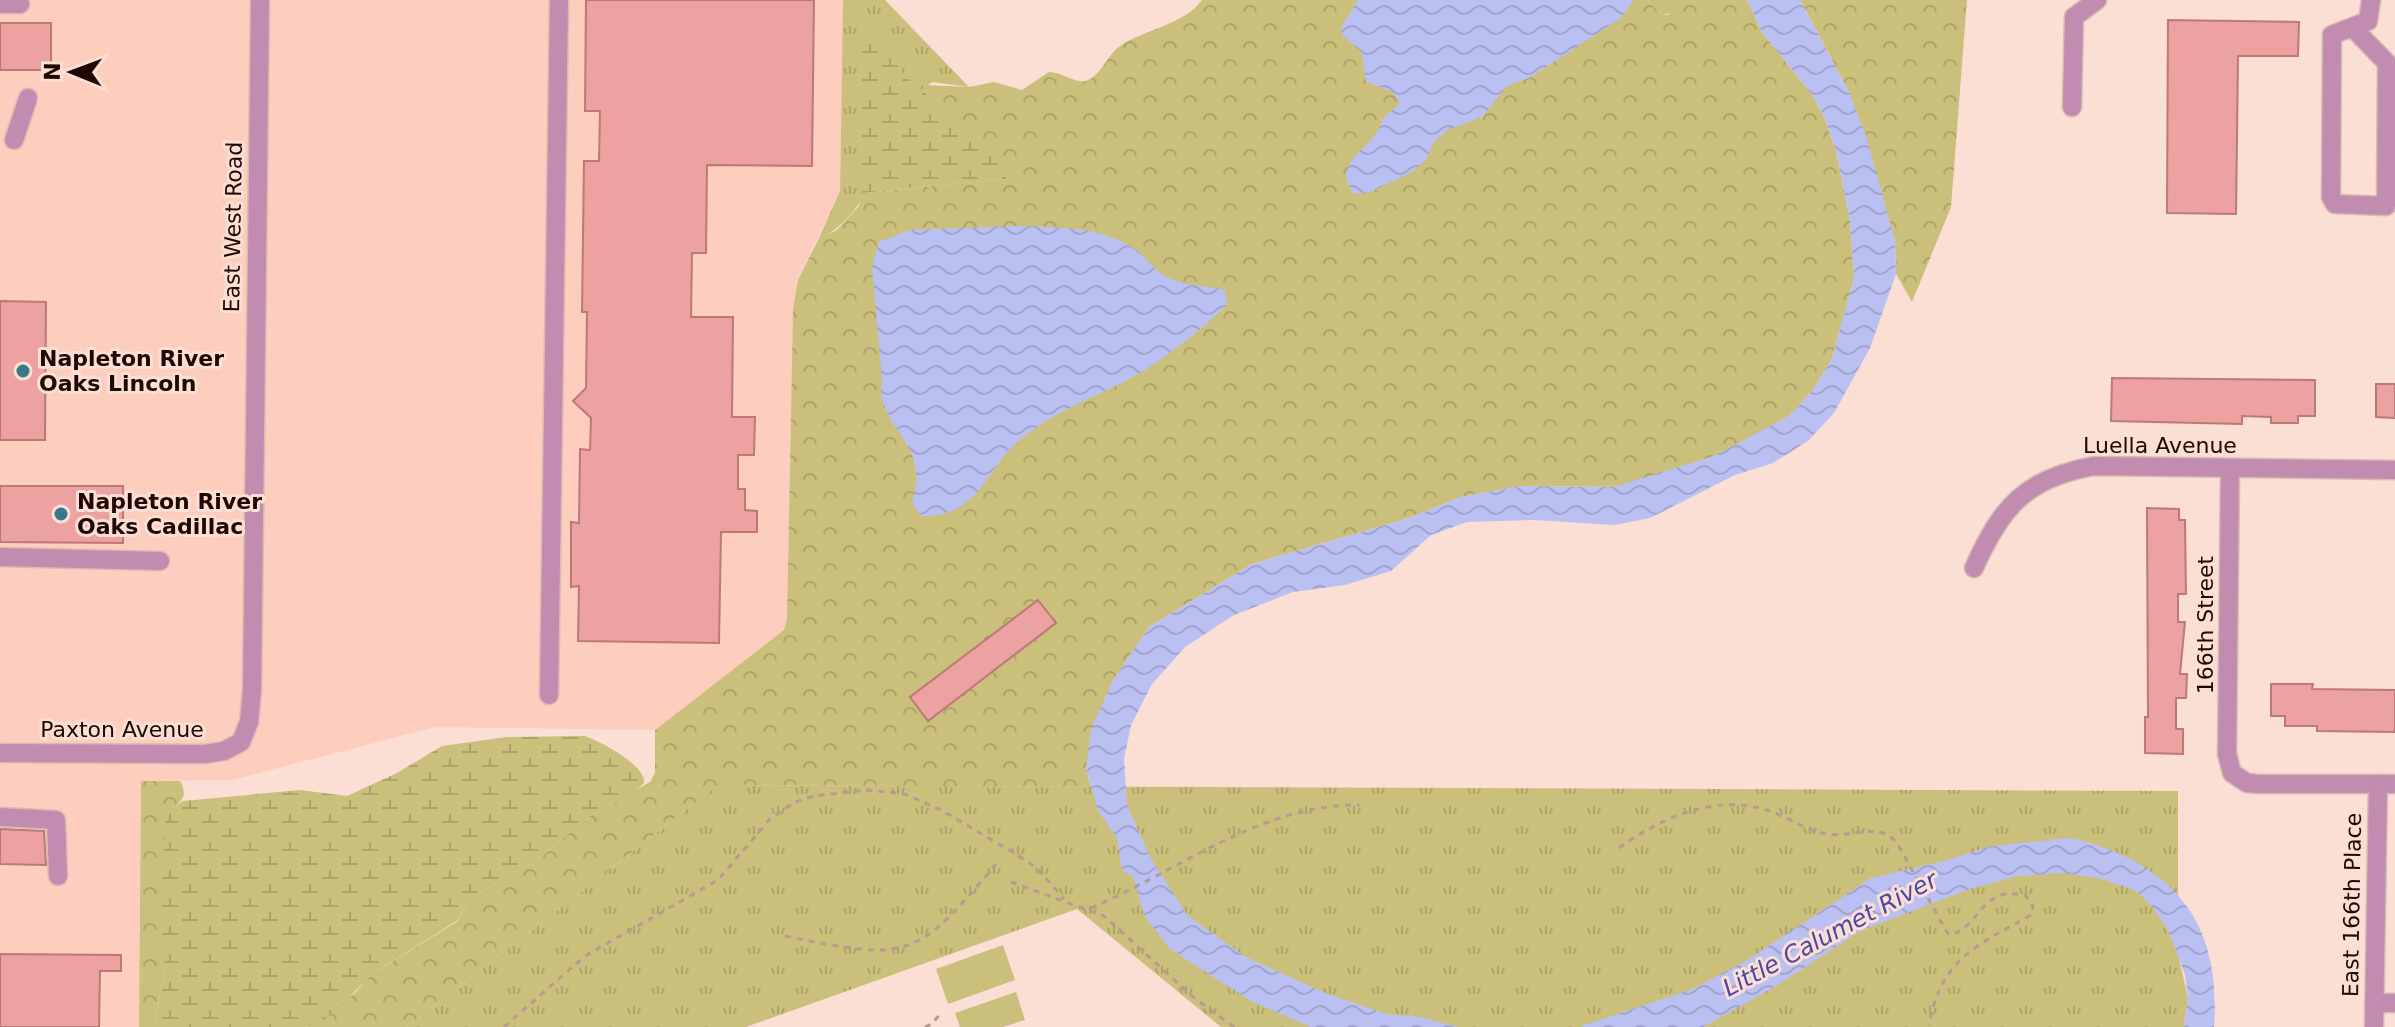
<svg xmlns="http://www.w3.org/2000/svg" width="2395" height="1027" font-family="'DejaVu Sans',sans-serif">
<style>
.built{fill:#fdcdbd}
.grass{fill:url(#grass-tufts)}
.forest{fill:url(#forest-crowns)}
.wetland{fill:url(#wetland-marsh)}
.pitch{fill:#cbc07b}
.water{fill:url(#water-waves)}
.building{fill:#eba2a1;stroke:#bd7878;stroke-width:2}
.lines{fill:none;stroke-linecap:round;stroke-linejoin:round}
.minor-casing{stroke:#d8bcb2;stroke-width:21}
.path{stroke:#b69b92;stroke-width:3;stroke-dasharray:6 6;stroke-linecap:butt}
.minor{stroke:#c18caf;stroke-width:18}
.poi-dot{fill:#37788b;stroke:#fbded4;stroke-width:3}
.labels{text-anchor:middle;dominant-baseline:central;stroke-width:6;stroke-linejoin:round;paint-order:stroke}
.street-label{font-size:22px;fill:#1f0802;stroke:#fbded4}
.poi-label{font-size:22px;font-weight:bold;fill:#1f0802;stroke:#fbded4;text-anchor:start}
.water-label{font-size:24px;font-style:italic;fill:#4a48a7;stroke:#fbded4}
</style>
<defs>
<pattern id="grass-tufts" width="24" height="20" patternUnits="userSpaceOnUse" patternTransform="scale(2)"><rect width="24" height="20" fill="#cbc07b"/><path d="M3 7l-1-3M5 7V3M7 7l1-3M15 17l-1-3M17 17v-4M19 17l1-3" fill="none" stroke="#aea469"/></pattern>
<pattern id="forest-crowns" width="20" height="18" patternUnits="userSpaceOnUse" patternTransform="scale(2)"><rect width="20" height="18" fill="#cbc07b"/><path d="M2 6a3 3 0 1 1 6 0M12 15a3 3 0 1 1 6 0" fill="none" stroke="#aea469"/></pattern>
<pattern id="wetland-marsh" width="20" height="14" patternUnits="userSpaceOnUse" patternTransform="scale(2)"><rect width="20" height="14" fill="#cbc07b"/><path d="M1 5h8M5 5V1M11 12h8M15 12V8" fill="none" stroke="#aea469"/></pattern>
<pattern id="water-waves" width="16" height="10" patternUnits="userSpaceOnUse" patternTransform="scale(2)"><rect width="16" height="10" fill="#bbc0f2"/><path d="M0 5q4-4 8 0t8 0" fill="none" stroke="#a0a4ce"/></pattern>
</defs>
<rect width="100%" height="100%" fill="#fbded4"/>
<polygon class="built" points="0,0 843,0 840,191 798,280 793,309 787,619 784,630 655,730 435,727 232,780 141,781 139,1027 0,1027"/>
<g class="grass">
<path d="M843 0H885L969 87 932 82 921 91C900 130 862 225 819 238L840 191Z"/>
<polygon points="1647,0 1676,0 1679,7 1676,12 1662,15"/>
<polygon points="718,785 2178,791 2178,954 2188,998 2184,1027 1221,1027 1077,909 746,1027 407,1027"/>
</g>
<g class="forest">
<path d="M1202 0H1647L1662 15H1668L1679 7 1676 0H1747L1762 32 1813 96 1825 119 1836 151 1850 220 1854 278 1832 359 1813 390 1789 416 1754 437 1714 456 1654 477 1614 487 1521 486 1461 497 1409 518 1252 564 1149 627 1112 682 1086 769 1091 787 718 785 407 1027H306L354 994 372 974 458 921 468 900 540 858 591 815 650 782 655 773V730L784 630 787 619 793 309 798 280 819 238 837 230 859 206 862 193 1006 179 1010 170 921 91 924 85 969 87 994 82 1022 90 1049 72C1062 72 1073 83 1085 81 1100 78 1107 55 1120 46 1145 29 1184 25 1202 0Z"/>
<polygon points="1800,0 1967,0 1951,207 1912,302 1896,274 1895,241 1849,92"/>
<path d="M141 781H180C188 795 183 801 171 809L165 968 154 1027H139Z"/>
</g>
<g class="wetland">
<polygon points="871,31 878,31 903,74 1005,163 1010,170 1006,179 862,193 857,84 865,35"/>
<path d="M585 736C600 741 647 766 644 783L632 794 591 815 540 858 468 900 458 920 372 974 334 1013 306 1027H154L165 968 161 914 165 822 171 809 183 801 300 790 347 796 397 773 442 746 507 737Z"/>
</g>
<g class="pitch">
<polygon points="1003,945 1015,980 948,1004 936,969"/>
<polygon points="1016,992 1025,1020 1003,1027 960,1027 955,1013"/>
</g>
<g class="water">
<path d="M1358 0H1634L1621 18 1529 78 1507 86 1482 117 1447 130 1434 142 1426 160 1410 173 1370 192 1354 194C1336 171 1354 157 1369 142 1376 136 1379 127 1383 120 1387 113 1395 110 1400 102L1392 92 1366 81 1362 52 1343 36 1341 28Z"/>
<polygon points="1747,0 1800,0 1849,92 1866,136 1895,241 1896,274 1870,348 1834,413 1808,441 1773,463 1735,475 1650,518 1615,525 1534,520 1467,522 1431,535 1391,571 1345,585 1293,592 1234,615 1185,647 1152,684 1131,725 1124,759 1127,805 1150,857 1188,916 1246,957 1325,993 1386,1014 1420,1017 1458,1027 1311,1027 1251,1001 1170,949 1145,917 1133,877 1122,870 1117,838 1098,811 1086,769 1091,729 1112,682 1149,627 1252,564 1409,518 1461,497 1521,486 1614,487 1714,456 1789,416 1813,390 1832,359 1854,278 1850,220 1836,151 1825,119 1813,96 1762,32"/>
<path d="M1019 226C1058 227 1103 227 1136 250 1146 257 1153 269 1164 275 1182 287 1205 285 1225 290L1227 305C1203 328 1173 352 1145 370 1104 395 1060 407 1022 438 984 468 981 518 921 516L912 502C932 438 874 430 882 380L872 267 879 242 910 230Z"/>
<path d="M2072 838C2172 863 2222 920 2214 1027H2184L2188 998 2185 975 2169 932 2152 906 2136 891 2099 878 2063 873 2018 876 1970 889 1860 931 1778 985 1703 1027H1579L1693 989 1749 959 1871 878 1948 860 1991 846Z"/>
</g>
<g class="building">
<polygon points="586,0 814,0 812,166 707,165 706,253 692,253 691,317 733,317 732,417 755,417 754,455 738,455 738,489 745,489 745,510 757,511 757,532 721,532 719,643 578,641 579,586 571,587 571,522 579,523 580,449 590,450 591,418 573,401 586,388 587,312 582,312 584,161 599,161 600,111 585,111"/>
<polygon points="2168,20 2299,22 2298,56 2238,56 2236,214 2167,213"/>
<rect x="0" y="23" width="51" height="47"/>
<polygon points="0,301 46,302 45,440 0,440"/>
<polygon points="2112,378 2315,380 2315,416 2298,416 2298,423 2271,423 2271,417 2242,416 2242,424 2111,421"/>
<polygon points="2376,384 2395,384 2395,418 2376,417"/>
<polygon points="0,486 123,486 123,543 0,542"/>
<polygon points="2147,508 2179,509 2179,520 2185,520 2186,594 2178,594 2178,622 2185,622 2180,674 2187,674 2186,698 2176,698 2176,729 2183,729 2183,754 2145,753 2145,717 2148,717"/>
<polygon points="1038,600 1056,623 928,721 910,697"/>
<polygon points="2271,684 2313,684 2312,689 2395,690 2395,732 2317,731 2317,726 2285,726 2285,716 2271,716"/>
<polygon points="0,829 44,831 46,865 0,864"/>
<polygon points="0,954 121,955 121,971 100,971 99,1027 0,1027"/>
</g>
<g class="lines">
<g class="minor-casing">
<g id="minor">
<polyline points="0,4 20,4"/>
<polyline points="2353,28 2387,63 2386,206 2335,204 2331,197 2332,35 2368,21 2371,0"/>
<polyline points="2072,107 2074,17 2097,0"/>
<polyline points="14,140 28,98"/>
<polyline points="2230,468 2227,754 2232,773 2247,783 2259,784 2395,784"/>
<polyline points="0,557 160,561"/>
<path d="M1974 568C2001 507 2026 478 2094 466L2395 470"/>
<polyline points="549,695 559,0"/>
<polyline points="0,753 205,754 224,751 241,742 249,722 252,690 260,0"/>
<polyline points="0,817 56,820 58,876"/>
<polyline points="2374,1003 2395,1003"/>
<polyline points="2374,1027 2378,784"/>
</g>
</g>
<g class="path">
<path d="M1619 848C1662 817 1716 793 1770 811 1789 818 1807 831 1827 834 1851 838 1880 821 1897 843L1948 934C1977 935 1980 882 2026 896L2033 906 2031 915C1978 945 1941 958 1929 1025"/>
<polyline points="1011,882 1104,916 1192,996 1234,1027"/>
<path d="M1091 908C1178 871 1263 803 1360 805"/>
<path d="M785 936C908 961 915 961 996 864"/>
<polyline points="504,1027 585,956 718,880 770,819 795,802 814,796 866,790 905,794 941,810 1014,853 1037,868 1064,899"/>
<polyline points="925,1027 932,1024 940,1014"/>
</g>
<use href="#minor" class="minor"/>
</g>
<g class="poi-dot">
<circle cx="23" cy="371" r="8"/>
<circle cx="61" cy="514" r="8"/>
</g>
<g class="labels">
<g class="street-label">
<text transform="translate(233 227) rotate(-89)">East West Road</text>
<text x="2160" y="445">Luella Avenue</text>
<text transform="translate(2205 625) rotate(-90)">166th Street</text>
<text x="122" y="729">Paxton Avenue</text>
<text transform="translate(2352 905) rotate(-89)">East 166th Place</text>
</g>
<g class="poi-label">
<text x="39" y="358">Napleton River<tspan x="39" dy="25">Oaks Lincoln</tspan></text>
<text x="77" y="501">Napleton River<tspan x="77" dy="25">Oaks Cadillac</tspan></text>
</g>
<g class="water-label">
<text transform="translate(1830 934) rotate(-28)">Little Calumet River</text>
</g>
</g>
<g transform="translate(72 72) rotate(271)" stroke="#fbded4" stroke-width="6" paint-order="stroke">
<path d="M0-6L14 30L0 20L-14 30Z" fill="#1f0802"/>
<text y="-12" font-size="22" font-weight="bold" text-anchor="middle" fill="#1f0802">N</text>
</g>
</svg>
